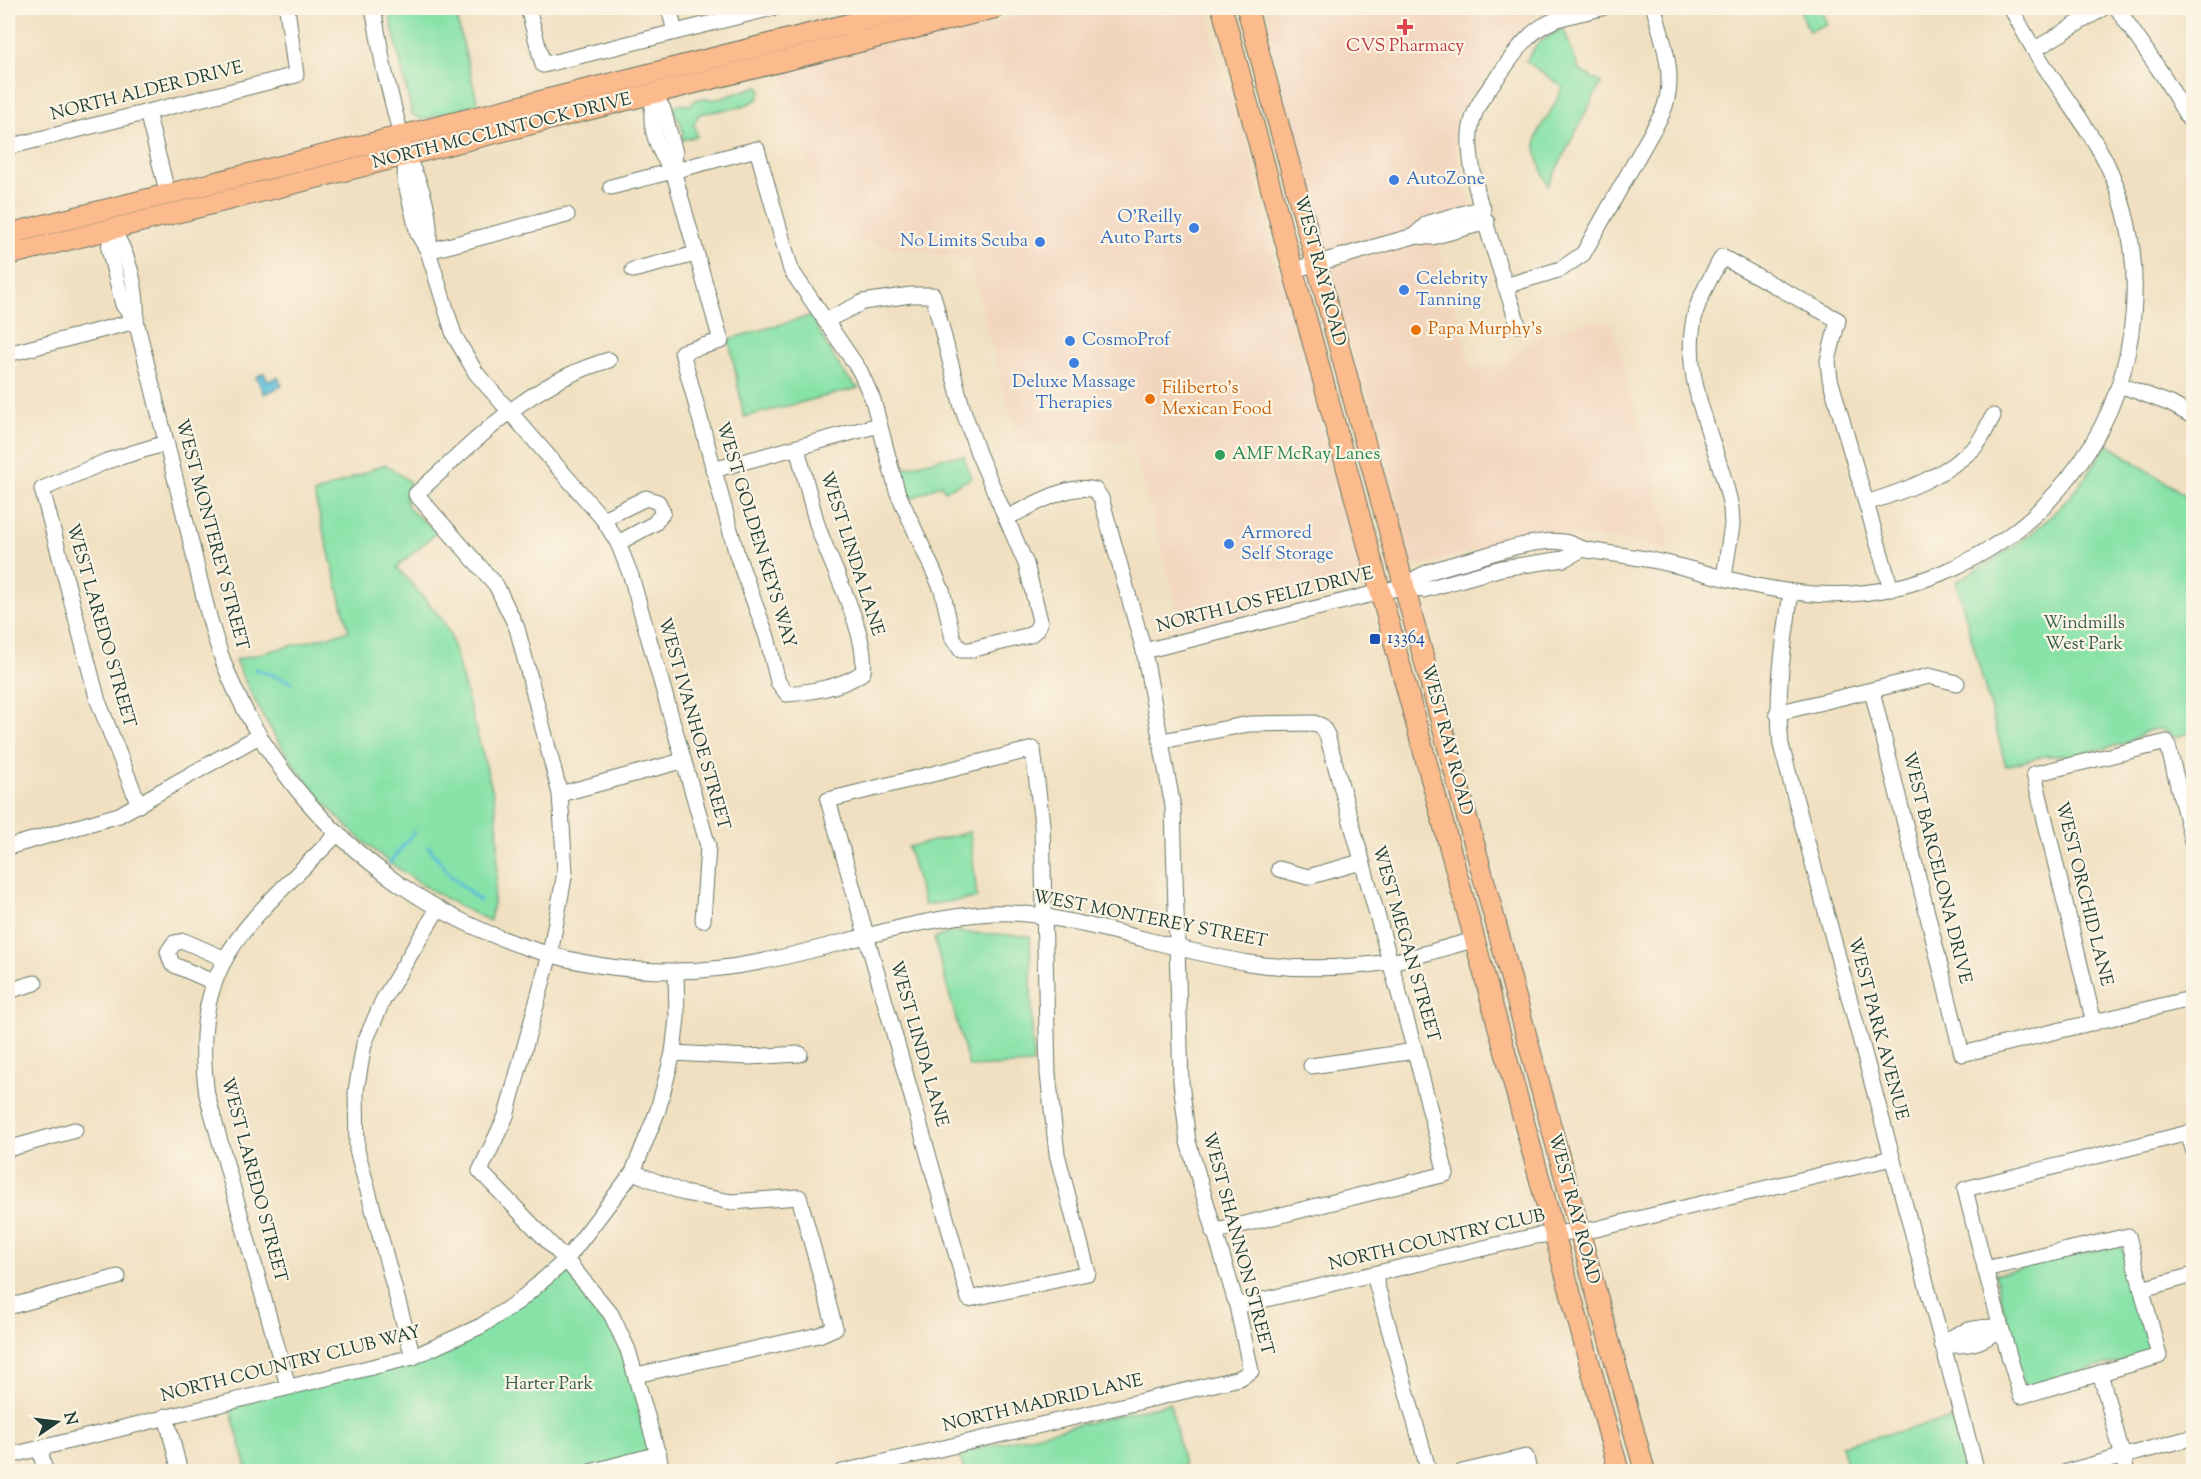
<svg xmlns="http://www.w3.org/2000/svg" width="2201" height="1479" font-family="'Sorts Mill Goudy',serif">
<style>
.built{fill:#f2d5bd}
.green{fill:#87e2a7;stroke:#53906e;stroke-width:1.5}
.water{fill:#5abed8;stroke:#3c7e86;stroke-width:1.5}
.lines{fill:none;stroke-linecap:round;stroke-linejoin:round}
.stream{stroke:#5abed8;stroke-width:3}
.minor-casing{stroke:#687665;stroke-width:17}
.major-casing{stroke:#687665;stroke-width:22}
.minor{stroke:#fff;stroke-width:15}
.major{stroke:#fbbb8d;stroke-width:20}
.health-dot{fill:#e0444e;stroke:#fcf5e5;stroke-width:2}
.shop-dot{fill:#3f7fe0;stroke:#fcf5e5;stroke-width:2}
.food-dot{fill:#e8710a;stroke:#fcf5e5;stroke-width:2}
.leisure-dot{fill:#2e9e5b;stroke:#fcf5e5;stroke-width:2}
.transit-dot{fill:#1a4fb4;stroke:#fcf5e5;stroke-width:2}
.labels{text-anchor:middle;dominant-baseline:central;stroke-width:4.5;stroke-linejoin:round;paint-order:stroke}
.health-label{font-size:18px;fill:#be3a42;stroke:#fcf5e5}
.street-label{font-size:18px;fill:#1f3d34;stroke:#fcf5e5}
.shop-label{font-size:18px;fill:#366cbe;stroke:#fcf5e5;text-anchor:start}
.food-label{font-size:18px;fill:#c56008;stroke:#fcf5e5;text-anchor:start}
.leisure-label{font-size:18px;fill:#27864d;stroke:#fcf5e5;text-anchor:start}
.park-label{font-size:18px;fill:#345e4b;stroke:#fcf5e5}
.transit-label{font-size:18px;fill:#164399;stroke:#fcf5e5;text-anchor:start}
</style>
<rect width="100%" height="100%" fill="#fcf5e5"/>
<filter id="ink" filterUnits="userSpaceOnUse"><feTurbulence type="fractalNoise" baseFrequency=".0167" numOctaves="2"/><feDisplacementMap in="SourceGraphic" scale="12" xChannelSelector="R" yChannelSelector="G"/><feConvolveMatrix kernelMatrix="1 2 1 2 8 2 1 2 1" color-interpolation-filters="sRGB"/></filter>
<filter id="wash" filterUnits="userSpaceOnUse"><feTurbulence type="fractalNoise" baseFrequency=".008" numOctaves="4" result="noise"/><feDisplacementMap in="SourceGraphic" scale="24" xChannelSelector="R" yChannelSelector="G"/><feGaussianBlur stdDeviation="1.35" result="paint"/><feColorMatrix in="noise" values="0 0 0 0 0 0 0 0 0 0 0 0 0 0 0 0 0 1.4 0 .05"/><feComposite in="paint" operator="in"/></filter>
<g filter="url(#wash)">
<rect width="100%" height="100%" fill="#f0e0c1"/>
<g class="built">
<polygon points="1050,8 1209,8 1212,37 1225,86 1242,118 1274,260 1287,285 1331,467 1347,505 1349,535 1360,572 1356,585 1184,630 1131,440 1018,444 969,260 828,236 782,69 888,41 941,34"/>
<polygon points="1265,8 1560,8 1534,16 1523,25 1460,113 1454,125 1456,150 1474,218 1434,229 1471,370 1505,362 1541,334 1594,321 1612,324 1669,537 1666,552 1632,542 1570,535 1497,545 1424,565 1418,566 1409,560 1401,514 1373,404 1359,379 1298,152"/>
</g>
<g class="green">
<polygon points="388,8 454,8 478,104 423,120 412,114"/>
<polygon points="1799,8 1820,8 1827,24 1809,31"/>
<path d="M1563 27 1579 70 1601 83 1548 185C1522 130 1543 135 1563 87L1526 61 1537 44Z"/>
<path d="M758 86 761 90 758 99 742 107 699 114 694 124 697 136 682 140C685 128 679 119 672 109L678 104 690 105 697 99H719Z"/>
<path d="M811 316C826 342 836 368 858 388L744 417 729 339Z"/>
<path d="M2107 444 2193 500V732L2175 737 2164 730 2156 729 2147 731 2127 743 2074 755 2044 756 2006 766 1956 581C2024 545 2068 511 2107 444Z"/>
<polygon points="964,456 971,478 945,491 941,484 911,499 900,469 941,458"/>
<path d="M385 464 410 482C396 511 420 515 437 532L397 567 441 618 450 634 492 789C502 834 498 875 490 921 365 864 291 785 235 660L349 631 314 494Z"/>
<polygon points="970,832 977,898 924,905 908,847"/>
<polygon points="952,932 1030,936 1033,1064 969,1067 934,938"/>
<polygon points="2121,1244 2151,1353 2024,1387 1995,1274"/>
<polygon points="566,1260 611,1314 659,1454 590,1471 248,1471 228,1401 441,1346"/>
<polygon points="1170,1403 1184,1465 1157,1472 964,1471 959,1453"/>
<polygon points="1952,1419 1966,1471 1848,1471 1841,1445"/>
</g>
<polygon class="water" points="264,373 268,381 278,377 282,386 264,394 256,377"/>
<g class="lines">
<g class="stream">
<polyline points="255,669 292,682"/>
<polyline points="428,846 450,875 480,901"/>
<polyline points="389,864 414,832"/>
</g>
</g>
</g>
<g filter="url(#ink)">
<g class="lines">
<g class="minor-casing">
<g id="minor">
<polyline points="373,8 384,69 406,156 405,180 418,234 428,251 454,335 476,373 603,519 618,543 631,576 708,846 703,920"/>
<polyline points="528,8 543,65 772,8"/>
<polyline points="669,8 675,32"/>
<polyline points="2117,8 2164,77 2194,128"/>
<polyline points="2034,50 2103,8"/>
<path d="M653 93 663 109 675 153 673 170 721 341 682 352 737 555 767 637 778 682 787 694C810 692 844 687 863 672 869 633 829 563 817 524 810 499 804 473 797 448"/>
<path d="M655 99C646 121 658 154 673 170"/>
<polyline points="147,112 168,195"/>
<polyline points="8,147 296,75 287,8"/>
<path d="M406 157C423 185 433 219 428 251"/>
<polyline points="611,187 757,149 791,270 860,371 873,400 897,491 942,590 953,639 961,650 970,650 1030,635 1037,629 1040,621 1026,564 978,453 962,407 933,295 911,295 863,302 825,321"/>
<path d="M112 229C129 255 138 290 136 321 153 392 171 463 189 534 199 576 208 620 223 661 292 844 477 971 672 971 781 972 883 920 991 913 1023 911 1055 918 1086 925 1140 937 1195 954 1249 963 1295 970 1343 969 1389 962 1418 957 1446 947 1474 940"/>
<polyline points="112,229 109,249 123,305 136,321"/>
<polyline points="1414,236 1428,223 1483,208"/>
<polyline points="428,251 567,215"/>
<polyline points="633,270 696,254"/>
<polyline points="1293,270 1414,236 1432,237 1487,222"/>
<path d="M1505 286 1561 269 1583 254 1662 114C1678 78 1663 43 1654 8"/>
<path d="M1518 325C1505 279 1459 164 1472 122 1477 102 1490 87 1502 71 1537 21 1544 21 1602 8"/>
<polyline points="8,354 136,321"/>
<path d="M609 360C527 384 478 439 416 494L496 585 517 628 560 794 565 872 550 954 506 1116 480 1171 566 1260 611 1314 628 1350 663 1472"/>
<polyline points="2120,385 2171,404 2194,417"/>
<polyline points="713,470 879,425"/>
<path d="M1866 503C1905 491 1943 477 1974 448 1982 440 1987 426 1993 416"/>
<polyline points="603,519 646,498 658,502 663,512 655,523 618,543"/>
<path d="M1724 577 1732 525 1731 508C1719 442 1677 379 1696 311 1701 292 1713 274 1722 257L1838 320 1828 361 1830 379 1891 589"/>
<path d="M1405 586C1424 570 1448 566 1473 559 1497 552 1538 538 1563 542 1571 543 1579 548 1587 550 1613 554 1640 557 1666 563 1708 573 1750 587 1793 592 1906 607 2017 554 2081 461 2141 375 2152 255 2105 160 2088 127 2065 98 2045 67 2032 48 2022 28 2011 8"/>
<path d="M1791 592C1784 643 1775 693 1781 745L1977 1472"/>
<polyline points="1144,651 1405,586 1423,590 1502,568 1564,559 1583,549"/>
<polyline points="1872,691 1962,1054 2194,998"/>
<polyline points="1777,713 1929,676 1957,683"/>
<polyline points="1162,741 1249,724 1314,723 1322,726 1327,735 1415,1051 1446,1174 1213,1232"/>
<polygon points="1033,749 1042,824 1048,1074 1057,1154 1088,1273 969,1299 828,800"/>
<polyline points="560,794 682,761"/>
<polyline points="139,805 98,701 42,489 107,461 166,443"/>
<polyline points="8,847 119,815 259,736"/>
<polyline points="1279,869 1308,877 1361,862"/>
<polyline points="213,982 172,964 168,952 174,943 184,941 223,958"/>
<polyline points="8,991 35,983"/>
<polyline points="2094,1023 2034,774 2167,742 2194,849"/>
<polyline points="673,1053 748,1057 800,1054"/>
<polyline points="1311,1066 1415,1051"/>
<polyline points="8,1149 75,1130"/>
<polyline points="633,1172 684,1193 732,1202 799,1197 835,1328 819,1335 636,1375"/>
<path d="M1985 1269 2128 1236 2159 1356 2021 1396C2000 1327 1982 1258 1965 1189L2188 1133 2194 1152"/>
<polyline points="1374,1275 1429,1472"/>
<polyline points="2142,1289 2194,1275"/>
<polyline points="1237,1306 1535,1236 1596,1229 1892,1158"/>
<polyline points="8,1307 118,1277"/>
<path d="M1942 1344C1965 1348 1983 1343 2001 1328"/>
<path d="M1942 1344C1960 1330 1978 1325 2001 1328"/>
<polyline points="413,1357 357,1150 356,1091 364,1044 383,1000 437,910"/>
<polyline points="2100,1373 2127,1472"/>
<path d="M288 1386 207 1095C188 958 251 923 338 833"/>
<polyline points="166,1416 180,1472"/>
<polyline points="40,1448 45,1472"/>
<polyline points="8,1456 413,1357 481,1326 519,1301 566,1260 633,1172 658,1110 673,1053 677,1018 676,972"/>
<polyline points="590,1472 659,1454"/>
<path d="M842 1472 1240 1378 1251 1371 1237 1306 1188 1142 1181 1082 1173 807 1144 651 1101 498 1095 490C1068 482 1031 507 1006 518"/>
<polyline points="1462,1472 1526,1457 1529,1472"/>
<polyline points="2066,1472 2194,1437"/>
</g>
</g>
<g class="major-casing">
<g id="major">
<polyline points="1222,8 1619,1472"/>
<polyline points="1247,8 1645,1472"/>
<polyline points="8,234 913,8"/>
<polyline points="8,255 995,8"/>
</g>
</g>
<use href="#minor" class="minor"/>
<use href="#major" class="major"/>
</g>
</g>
<path class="health-dot" d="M1402 18h6v6h6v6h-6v6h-6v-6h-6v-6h6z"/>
<g class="shop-dot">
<circle cx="1394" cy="180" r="6"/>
<circle cx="1194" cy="228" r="6"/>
<circle cx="1040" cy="242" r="6"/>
<circle cx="1404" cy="290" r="6"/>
<circle cx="1070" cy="341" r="6"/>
<circle cx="1074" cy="363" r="6"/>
<circle cx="1229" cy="544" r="6"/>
</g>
<g class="food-dot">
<circle cx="1416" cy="330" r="6"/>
<circle cx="1150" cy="399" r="6"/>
</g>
<circle class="leisure-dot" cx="1220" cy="455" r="6"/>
<rect class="transit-dot" x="1369" y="633" width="12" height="12" rx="3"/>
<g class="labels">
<g class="health-label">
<text x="1405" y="47">CVS Pharmacy</text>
</g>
<g class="street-label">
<text transform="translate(147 92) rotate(-14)">NORTH ALDER DRIVE</text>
<text transform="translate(502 132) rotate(-14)">NORTH MCCLINTOCK DRIVE</text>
<text transform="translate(1319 271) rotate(75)">WEST RAY ROAD</text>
<text transform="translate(211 535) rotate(75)">WEST MONTEREY STREET</text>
<text transform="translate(755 535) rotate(73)">WEST GOLDEN KEYS WAY</text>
<text transform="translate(851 554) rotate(72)">WEST LINDA LANE</text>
<text transform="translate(1265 601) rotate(-14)">NORTH LOS FELIZ DRIVE</text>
<text transform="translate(100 626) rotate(74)">WEST LAREDO STREET</text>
<text transform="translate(693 724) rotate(74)">WEST IVANHOE STREET</text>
<text transform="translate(1446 740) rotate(75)">WEST RAY ROAD</text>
<text transform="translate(1936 868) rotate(76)">WEST BARCELONA DRIVE</text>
<text transform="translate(2083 894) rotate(76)">WEST ORCHID LANE</text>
<text transform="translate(1150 920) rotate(11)">WEST MONTEREY STREET</text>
<text transform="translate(1405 944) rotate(74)">WEST MEGAN STREET</text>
<text transform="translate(1877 1029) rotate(75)">WEST PARK AVENUE</text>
<text transform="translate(918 1044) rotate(74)">WEST LINDA LANE</text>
<text transform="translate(253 1180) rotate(75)">WEST LAREDO STREET</text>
<text transform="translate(1573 1209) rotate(75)">WEST RAY ROAD</text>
<text transform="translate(1437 1241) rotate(-13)">NORTH COUNTRY CLUB</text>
<text transform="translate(1237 1244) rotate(75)">WEST SHANNON STREET</text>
<text transform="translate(291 1365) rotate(-14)">NORTH COUNTRY CLUB WAY</text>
<text transform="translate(1043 1404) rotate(-13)">NORTH MADRID LANE</text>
</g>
<g class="shop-label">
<text x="1406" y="180">AutoZone</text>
<text x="1182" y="218" text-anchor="end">O'Reilly<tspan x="1182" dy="21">Auto Parts</tspan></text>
<text x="1028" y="242" text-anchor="end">No Limits Scuba</text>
<text x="1416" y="280">Celebrity<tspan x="1416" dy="21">Tanning</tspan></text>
<text x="1082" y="341">CosmoProf</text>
<text x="1074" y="383" text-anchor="middle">Deluxe Massage<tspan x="1074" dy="21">Therapies</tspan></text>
<text x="1241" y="534">Armored<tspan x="1241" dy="21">Self Storage</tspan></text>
</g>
<g class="food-label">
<text x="1428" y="330">Papa Murphy's</text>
<text x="1162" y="389">Filiberto’s<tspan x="1162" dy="21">Mexican Food</tspan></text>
</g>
<g class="leisure-label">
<text x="1232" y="455">AMF McRay Lanes</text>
</g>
<g class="park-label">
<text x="2084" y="624">Windmills<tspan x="2084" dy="21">West Park</tspan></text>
<text x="549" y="1385">Harter Park</text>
</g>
<g class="transit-label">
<text x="1387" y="639">13364</text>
</g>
</g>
<rect width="2201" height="1479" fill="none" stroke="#fcf5e5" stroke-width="30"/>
<g transform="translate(57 1422) rotate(76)" stroke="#fcf5e5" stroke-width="4.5" paint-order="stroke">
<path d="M0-4.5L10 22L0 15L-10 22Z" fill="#1f3d34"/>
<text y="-9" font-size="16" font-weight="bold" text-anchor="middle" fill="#1f3d34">N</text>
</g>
</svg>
